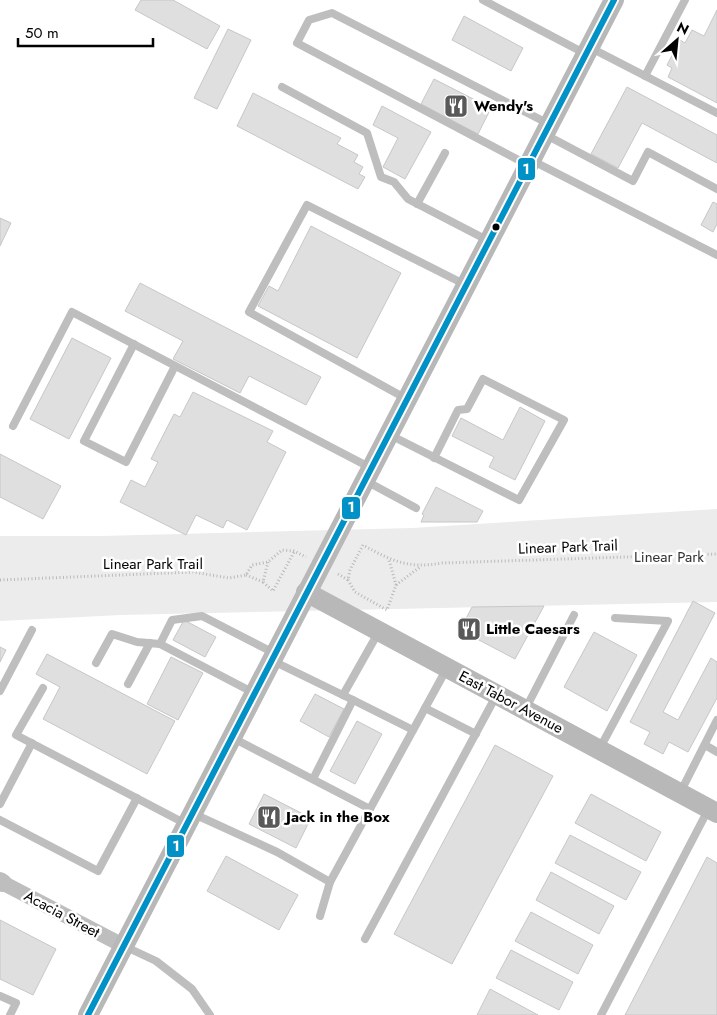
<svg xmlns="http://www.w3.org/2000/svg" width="717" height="1015" font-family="Jost,sans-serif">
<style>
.green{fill:#ececec}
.building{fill:#dfdfdf;stroke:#c7c7c7}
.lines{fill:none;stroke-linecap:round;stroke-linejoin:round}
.path{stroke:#b9b9b9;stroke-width:3;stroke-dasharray:1 2.5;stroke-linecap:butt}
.service{stroke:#bebebe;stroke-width:8}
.minor{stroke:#bebebe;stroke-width:15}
.tertiary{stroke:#bebebe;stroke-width:18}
.secondary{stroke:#b8b8b8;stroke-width:20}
.bus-1-casing{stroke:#fff;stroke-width:10}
.bus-1{stroke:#0092c6;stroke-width:6}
.bus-dot{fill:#000;stroke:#fff;stroke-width:2}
.labels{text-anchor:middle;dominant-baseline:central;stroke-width:5;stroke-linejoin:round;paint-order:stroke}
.poi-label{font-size:15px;font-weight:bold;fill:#000;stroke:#fff;text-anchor:start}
.street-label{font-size:15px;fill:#000;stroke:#fff}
.park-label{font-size:15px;fill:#333;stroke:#fff}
.line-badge{stroke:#fff;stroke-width:2}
.badge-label{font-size:14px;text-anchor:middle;font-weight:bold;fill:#fff}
</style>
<rect width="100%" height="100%" fill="#fff"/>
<polygon class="green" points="717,509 717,602 121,615 0,621 0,536 102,536 412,528"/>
<g class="building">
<polygon points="141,0 173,0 220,26 207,49 135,10"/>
<polygon points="717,10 717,103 668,77 672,68 667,65 680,40 685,43 692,30 704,36"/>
<polygon points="464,16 523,48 511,71 452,40"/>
<polygon points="228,29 251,40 217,109 194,98"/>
<polygon points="434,79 491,108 478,134 421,104"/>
<polygon points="627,87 717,135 717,163 642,123 618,168 591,154"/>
<polygon points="253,93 341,138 337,144 358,155 354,162 363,167 359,174 365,177 358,189 237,126"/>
<polygon points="382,106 431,132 405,179 383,167 398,138 373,125"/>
<polygon points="713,202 717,204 717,224 713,232 701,225"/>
<polygon points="0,218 11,223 0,246"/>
<polygon points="311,226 401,273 357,358 258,306 269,286 278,291"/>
<polygon points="140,283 321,377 306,405 249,376 240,393 173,359 183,341 125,311"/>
<polygon points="72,338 111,358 69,439 30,419"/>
<polygon points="193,392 273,431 267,442 286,452 247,530 227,520 223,528 196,515 186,535 120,502 131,480 145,487 158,462 151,459 174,414 180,417"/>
<polygon points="520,407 545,421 515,480 489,467 494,457 452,436 461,418 503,440"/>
<polygon points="0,454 61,486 43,519 0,497"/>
<polygon points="436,487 483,511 477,522 421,522 424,515 422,514"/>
<polygon points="693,601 715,613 663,712 678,720 711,658 717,662 717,698 688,752 669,742 663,754 644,744 650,732 630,722"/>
<polygon points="544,606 515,659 460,630 472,607"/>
<polygon points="184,620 216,637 205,657 173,640"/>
<polygon points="594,632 637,655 607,711 564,687"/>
<polygon points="0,647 6,650 0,662"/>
<polygon points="47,654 175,721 147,774 43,719 60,687 36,674"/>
<polygon points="171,657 203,673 178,720 147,704"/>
<polygon points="315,694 344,709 329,737 300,721"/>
<polygon points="357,721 382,734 355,784 330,771"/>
<polygon points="495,745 553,776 452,964 394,934"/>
<polygon points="264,794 311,818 296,848 249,824"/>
<polygon points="591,794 661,832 646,861 575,823"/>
<polygon points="570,835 641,872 626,900 555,863"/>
<polygon points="226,856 298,895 279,930 207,891"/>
<polygon points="707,857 717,863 717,1015 625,1015"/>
<polygon points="551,872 614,906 599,934 536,900"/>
<polygon points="531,912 593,945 578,974 515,941"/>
<polygon points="0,920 56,949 33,995 0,979"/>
<polygon points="511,950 573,982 559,1010 496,978"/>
<polygon points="490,989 538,1015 477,1015"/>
</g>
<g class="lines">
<g class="path">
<polyline points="268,562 263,582 273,591 294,552"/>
<path d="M338 574 348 580 350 570 363 545C392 561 408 569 442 563L717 554"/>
<polyline points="246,575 263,582"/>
<polyline points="0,580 193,572 229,578 246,575 252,565 268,562 282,550 294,551 306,557"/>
<polyline points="348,580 355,592 387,610 396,585 389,560"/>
<polyline points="396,585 420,567"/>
</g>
<g class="service">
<polyline points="483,0 584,53"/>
<polyline points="591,48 717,113"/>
<polyline points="645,76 685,0"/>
<polyline points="282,87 367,133 381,177 394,182 408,199 489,241"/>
<polyline points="546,135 633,181 648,152 717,189"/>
<polyline points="533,161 717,255"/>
<polyline points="528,165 297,43 309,20 332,13 549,124"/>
<polyline points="417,204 445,153"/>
<polyline points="134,344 84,441 126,462 175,366"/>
<polyline points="405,398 249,312 307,205 466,285"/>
<polyline points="13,426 72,312 371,468"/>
<polyline points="390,435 519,500 564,420 483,379 467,409 458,410 434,458"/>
<polyline points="366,481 416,508"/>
<polyline points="273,661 353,700 313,779"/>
<polyline points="96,663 112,634 137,642 160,644"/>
<polyline points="128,684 150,643"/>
<polyline points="43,688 16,735 186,824"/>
<polyline points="0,691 32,630"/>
<polyline points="254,693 160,644 172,620 202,616 274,653"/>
<polyline points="343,695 378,633"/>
<polyline points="353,700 413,730"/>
<polyline points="425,708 476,734"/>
<polyline points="526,708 574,615"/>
<polyline points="233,738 370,809"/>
<polyline points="705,745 717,752"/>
<polyline points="600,748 668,621 615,618"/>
<polyline points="680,793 717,720"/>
<polyline points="0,804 32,743"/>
<polyline points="194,814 277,852 330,882 447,668"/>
<polyline points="0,820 98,871 137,798"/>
<polyline points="320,916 330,882"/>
<polyline points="365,939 496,696"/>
<polyline points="124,946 156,961 192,989 210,1015"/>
<polyline points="0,996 16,1003 10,1015"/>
<polyline points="601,1015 708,810"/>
</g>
<polyline class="minor" points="3,883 124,946"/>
<polyline class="tertiary" points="0,881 3,883"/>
<g class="secondary">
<polyline points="306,592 717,813"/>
<polyline points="88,1015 614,0"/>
</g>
<g class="bus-1-casing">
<polyline id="bus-1" points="88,1015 614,0"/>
</g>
<use href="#bus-1" class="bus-1"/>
</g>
<defs>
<g id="restaurant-square" transform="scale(1.25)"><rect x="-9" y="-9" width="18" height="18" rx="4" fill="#595959" stroke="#fff"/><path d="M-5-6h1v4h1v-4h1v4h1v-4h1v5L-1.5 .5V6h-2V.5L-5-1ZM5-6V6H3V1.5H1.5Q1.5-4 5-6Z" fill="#fff"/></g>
</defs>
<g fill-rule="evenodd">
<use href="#restaurant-square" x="456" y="106"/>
<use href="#restaurant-square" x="469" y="629"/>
<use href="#restaurant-square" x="269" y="817"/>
</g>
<circle class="bus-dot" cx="496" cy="227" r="4.5"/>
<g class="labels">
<g class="poi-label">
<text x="474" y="106">Wendy's</text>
<text x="486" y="629">Little Caesars</text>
<text x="286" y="817">Jack in the Box</text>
</g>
<g class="street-label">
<text transform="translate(568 547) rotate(-2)">Linear Park Trail</text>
<text x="153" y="564">Linear Park Trail</text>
<text transform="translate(511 702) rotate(28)">East Tabor Avenue</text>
<text transform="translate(62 914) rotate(28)">Acacia Street</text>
</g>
<g class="park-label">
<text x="669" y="557">Linear Park</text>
</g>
</g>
<g class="line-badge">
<rect x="517" y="157" width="19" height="24" rx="5" fill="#0092c6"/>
<rect x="341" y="496" width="20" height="24" rx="5" fill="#0092c6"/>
<rect x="166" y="834" width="19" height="24" rx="5" fill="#0092c6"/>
</g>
<g class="badge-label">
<text x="526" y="174">1</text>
<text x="351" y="512">1</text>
<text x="176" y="851">1</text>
</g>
<g transform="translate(677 40) rotate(27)" stroke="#ffffff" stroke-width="4" paint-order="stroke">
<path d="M0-4L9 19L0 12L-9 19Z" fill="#000000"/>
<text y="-8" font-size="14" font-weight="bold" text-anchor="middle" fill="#000000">N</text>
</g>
<path d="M18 38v8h135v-8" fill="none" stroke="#000000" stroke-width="2.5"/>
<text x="25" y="38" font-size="15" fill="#000000" stroke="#ffffff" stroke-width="4" paint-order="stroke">50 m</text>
</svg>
